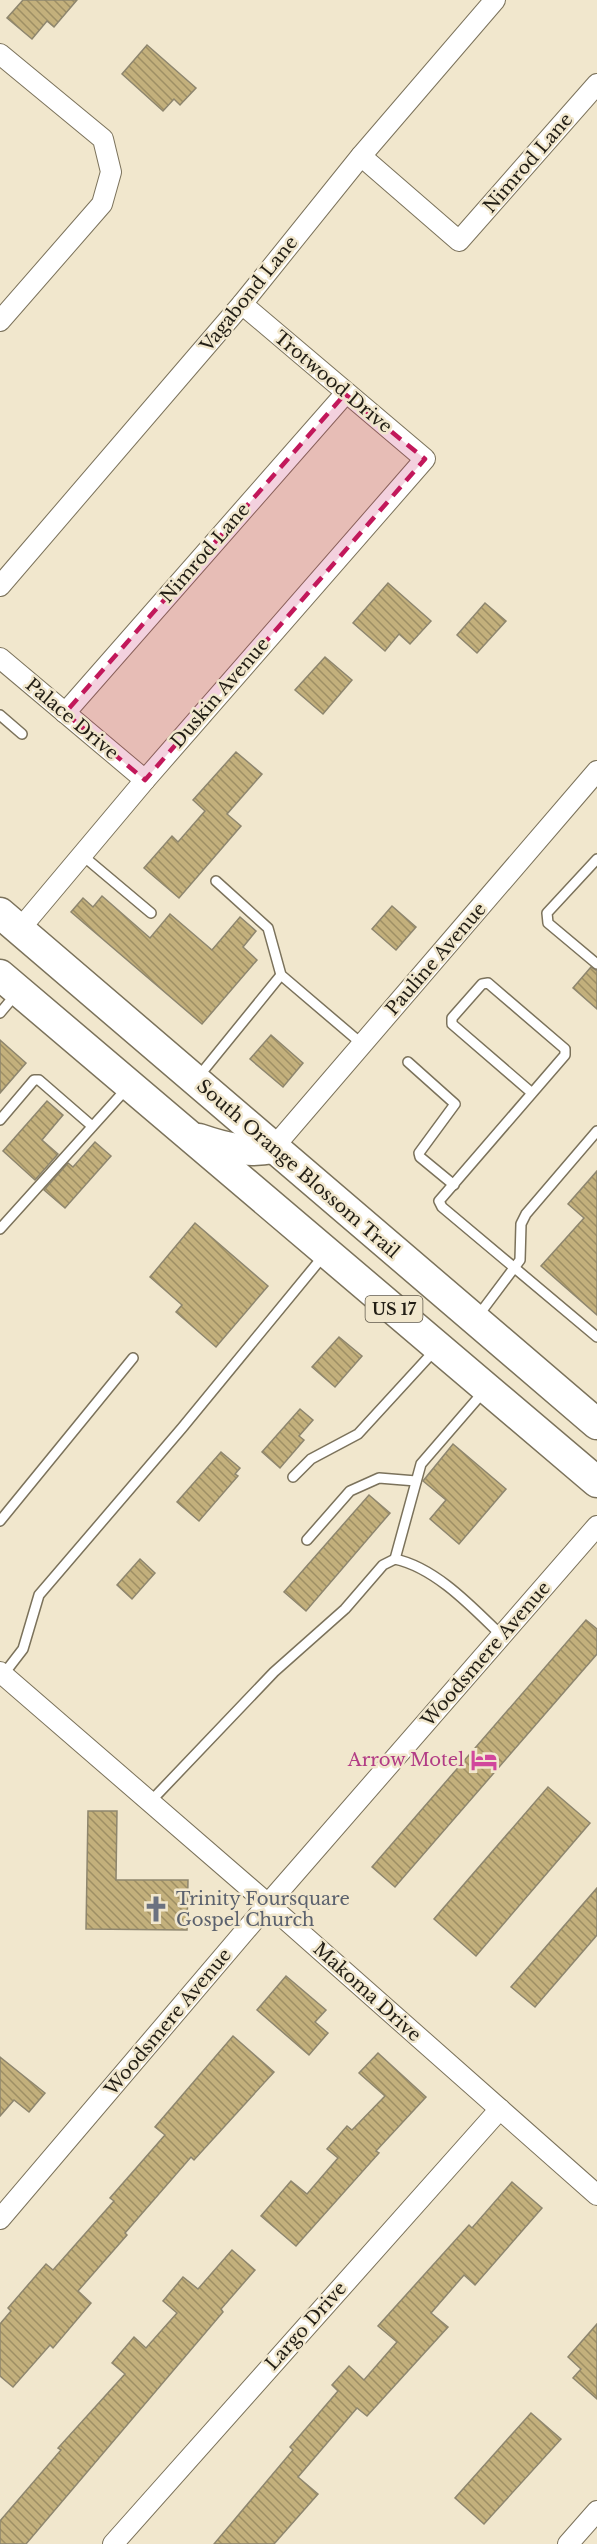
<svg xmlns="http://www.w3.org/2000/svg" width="597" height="2544" font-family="'Libre Baskerville',serif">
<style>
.building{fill:url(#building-back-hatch);stroke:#8e866e;stroke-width:1.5}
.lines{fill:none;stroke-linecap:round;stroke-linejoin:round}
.lane-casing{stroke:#7b725b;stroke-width:12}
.street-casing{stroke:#7b725b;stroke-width:22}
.primary-casing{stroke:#7b725b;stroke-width:33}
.lane{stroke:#fff;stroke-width:9}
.street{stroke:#fff;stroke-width:20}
.primary{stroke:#fff;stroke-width:30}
.marked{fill:#c2185b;fill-opacity:0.2;stroke:#c2185b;stroke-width:4.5;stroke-dasharray:12 8;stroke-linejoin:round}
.labels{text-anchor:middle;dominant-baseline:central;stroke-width:5;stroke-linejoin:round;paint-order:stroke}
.shield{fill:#f1e7cd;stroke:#605a4c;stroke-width:1.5}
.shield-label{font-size:16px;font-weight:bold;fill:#221e15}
.street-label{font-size:18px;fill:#221e15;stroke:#f1e7cd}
.hotel-label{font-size:18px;fill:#b23c85;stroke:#f1e7cd;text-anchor:end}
.worship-label{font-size:18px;fill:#5b616d;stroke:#f1e7cd;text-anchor:start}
</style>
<defs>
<pattern id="building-back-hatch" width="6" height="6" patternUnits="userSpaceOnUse" patternTransform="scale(1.5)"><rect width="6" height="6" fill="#c3b07c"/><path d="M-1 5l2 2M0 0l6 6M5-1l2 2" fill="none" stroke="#9e8f64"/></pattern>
</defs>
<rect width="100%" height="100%" fill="#f1e7cd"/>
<g class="building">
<polygon points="23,0 77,0 54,27 47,21 32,39 7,18"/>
<polygon points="147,45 196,88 180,105 174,99 163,111 122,74"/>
<polygon points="388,583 431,621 410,644 399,634 385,651 353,623"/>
<polygon points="485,603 506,621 477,653 457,635"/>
<polygon points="325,657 352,680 323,714 295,690"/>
<polygon points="236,752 262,774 227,814 241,826 179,898 144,868 172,836 178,842 205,811 193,800"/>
<polygon points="102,896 150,938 170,914 212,950 240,917 256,931 243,947 257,960 202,1024 71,912 83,898 93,907"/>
<polygon points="392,906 416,927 396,950 372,929"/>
<polygon points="591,967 597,971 597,1009 573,988"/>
<polygon points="271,1035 303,1063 283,1087 250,1059"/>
<polygon points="0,1040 26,1063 0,1093"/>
<polygon points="47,1101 63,1115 42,1140 58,1154 35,1180 3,1151"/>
<polygon points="95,1142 111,1156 65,1208 44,1190 68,1163 73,1167"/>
<polygon points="597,1171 597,1315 541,1266 584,1218 568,1204"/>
<polygon points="195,1223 268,1286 216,1347 176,1312 182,1305 150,1277"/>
<polygon points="339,1337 362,1356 335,1387 312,1367"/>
<polygon points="300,1409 313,1420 299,1436 304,1440 280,1468 262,1452"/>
<polygon points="453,1444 506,1489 459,1544 430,1519 446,1500 423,1481"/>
<polygon points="221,1452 240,1468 235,1474 238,1476 199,1521 177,1502"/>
<polygon points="369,1495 390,1513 306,1611 284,1592"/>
<polygon points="140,1559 155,1573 132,1599 117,1585"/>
<polygon points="586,1620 597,1629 597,1654 395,1887 372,1867"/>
<polygon points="548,1787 590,1823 476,1956 434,1919"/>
<polygon points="88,1811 117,1811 116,1880 188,1880 187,1930 86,1929"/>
<polygon points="597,1888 597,1935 535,2007 511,1987"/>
<polygon points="286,1976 326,2010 315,2022 328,2033 309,2055 257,2010"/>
<polygon points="233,2036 274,2072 194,2160 191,2157 125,2233 127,2235 78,2291 91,2303 53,2348 50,2345 13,2387 0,2376 0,2324 11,2311 8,2308 46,2264 53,2270 114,2201 110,2198 165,2135 155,2127"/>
<polygon points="378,2053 426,2097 376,2151 379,2153 296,2246 261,2216 291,2181 307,2194 338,2158 327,2149 347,2126 352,2130 385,2096 359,2073"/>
<polygon points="0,2057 45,2093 29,2112 14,2100 0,2116"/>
<polygon points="512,2182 542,2208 475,2285 464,2275 431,2313 448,2327 367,2416 357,2408 298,2477 318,2494 274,2544 214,2544 293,2450 290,2447 338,2391 332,2385 349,2366 364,2380 397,2342 378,2326 469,2225 472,2228"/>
<polygon points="232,2250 255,2270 221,2309 223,2312 26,2544 0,2544 0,2521 61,2450 58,2448 125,2374 112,2363 134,2337 146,2348 177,2313 163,2301 183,2277 198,2289"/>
<polygon points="597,2324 597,2399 573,2378 581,2369 568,2357"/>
<polygon points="531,2413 561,2439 484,2524 455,2498"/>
</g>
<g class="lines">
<g class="lane-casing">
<g id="lane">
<polyline points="0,715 22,734"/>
<polyline points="82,855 151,913"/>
<polyline points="597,859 547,913 548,923 597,964"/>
<polyline points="216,881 268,928 281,975 362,1044"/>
<polyline points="0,1013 16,994"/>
<polyline points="408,1062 455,1104 419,1153 420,1157 454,1185"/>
<polyline points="199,1076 281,975"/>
<polyline points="532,1093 452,1024 452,1018 482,984 488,983 565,1049 565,1055 439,1201 442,1207 597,1337"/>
<polyline points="0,1120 34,1080 39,1080 92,1126"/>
<polyline points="0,1229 128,1087"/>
<polyline points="478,1316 520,1260 521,1224 526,1214 597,1131"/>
<polyline points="293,1477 311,1459 358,1434 436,1349"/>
<polyline points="0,1521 133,1358"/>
<polyline points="307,1540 350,1491 379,1478 416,1481"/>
<polyline points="395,1559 421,1464 485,1390"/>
<polyline points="3,1675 23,1649 39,1595 182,1428 325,1254"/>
<path d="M150 1802 274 1672 345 1609 383 1565 395 1559C436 1568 472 1607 502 1636"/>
</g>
</g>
<g class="street-casing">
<g id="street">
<polyline points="0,54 103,139 111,172 102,204 0,321"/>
<polyline points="361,156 459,241 597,84"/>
<polyline points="0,586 242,304 361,156 495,0"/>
<polyline points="0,658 145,780"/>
<polyline points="65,713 345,394"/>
<polyline points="19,930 145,780 425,459 242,304"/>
<polyline points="273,1148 597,771"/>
<polyline points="0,1672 268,1904 597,2195"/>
<polyline points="0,2219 268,1904 597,1526"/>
<polyline points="113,2544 500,2109"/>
<polyline points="568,2544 597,2511"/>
</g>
</g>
<g class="primary-casing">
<g id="primary">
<polyline points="0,913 597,1424"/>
<polyline points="0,975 597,1482"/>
<path d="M199 1139C225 1148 246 1153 273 1148"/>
</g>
</g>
<use href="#lane" class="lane"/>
<use href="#street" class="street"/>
<use href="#primary" class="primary"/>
</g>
<path class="marked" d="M345 394 425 459 145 780 65 713Z"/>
<defs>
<g id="hotel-bare" transform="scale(2.07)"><path d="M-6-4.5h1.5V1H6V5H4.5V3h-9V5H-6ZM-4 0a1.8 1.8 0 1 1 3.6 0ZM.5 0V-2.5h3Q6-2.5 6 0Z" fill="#d1479c" stroke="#f1e7cd" stroke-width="2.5" paint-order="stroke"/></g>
<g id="church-bare" transform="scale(2.07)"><path d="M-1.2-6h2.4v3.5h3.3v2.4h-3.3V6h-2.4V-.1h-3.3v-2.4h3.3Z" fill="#6b7280" stroke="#f1e7cd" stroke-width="2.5" paint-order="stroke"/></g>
</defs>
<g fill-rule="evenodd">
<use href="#hotel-bare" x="484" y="1760"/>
<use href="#church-bare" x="156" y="1909"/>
</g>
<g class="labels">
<rect class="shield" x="365.5" y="1296" width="57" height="26" rx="4.5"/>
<g class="shield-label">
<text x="394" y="1309">US 17</text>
</g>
<g class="street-label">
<text transform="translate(528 163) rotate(-49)">Nimrod Lane</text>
<text transform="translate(249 294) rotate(-51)">Vagabond Lane</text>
<text transform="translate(333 382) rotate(40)">Trotwood Drive</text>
<text transform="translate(205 553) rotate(-49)">Nimrod Lane</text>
<text transform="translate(220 693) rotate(-49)">Duskin Avenue</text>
<text transform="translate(72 719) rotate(40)">Palace Drive</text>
<text transform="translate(436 959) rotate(-49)">Pauline Avenue</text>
<text transform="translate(298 1169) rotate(41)">South Orange Blossom Trail</text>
<text transform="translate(486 1654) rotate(-49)">Woodsmere Avenue</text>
<text transform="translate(367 1992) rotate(42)">Makoma Drive</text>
<text transform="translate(168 2022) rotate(-50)">Woodsmere Avenue</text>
<text transform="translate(306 2326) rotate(-48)">Largo Drive</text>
</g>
<g class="hotel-label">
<text x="464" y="1760">Arrow Motel</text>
</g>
<g class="worship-label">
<text x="176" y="1899">Trinity Foursquare<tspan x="176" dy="21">Gospel Church</tspan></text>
</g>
</g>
</svg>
